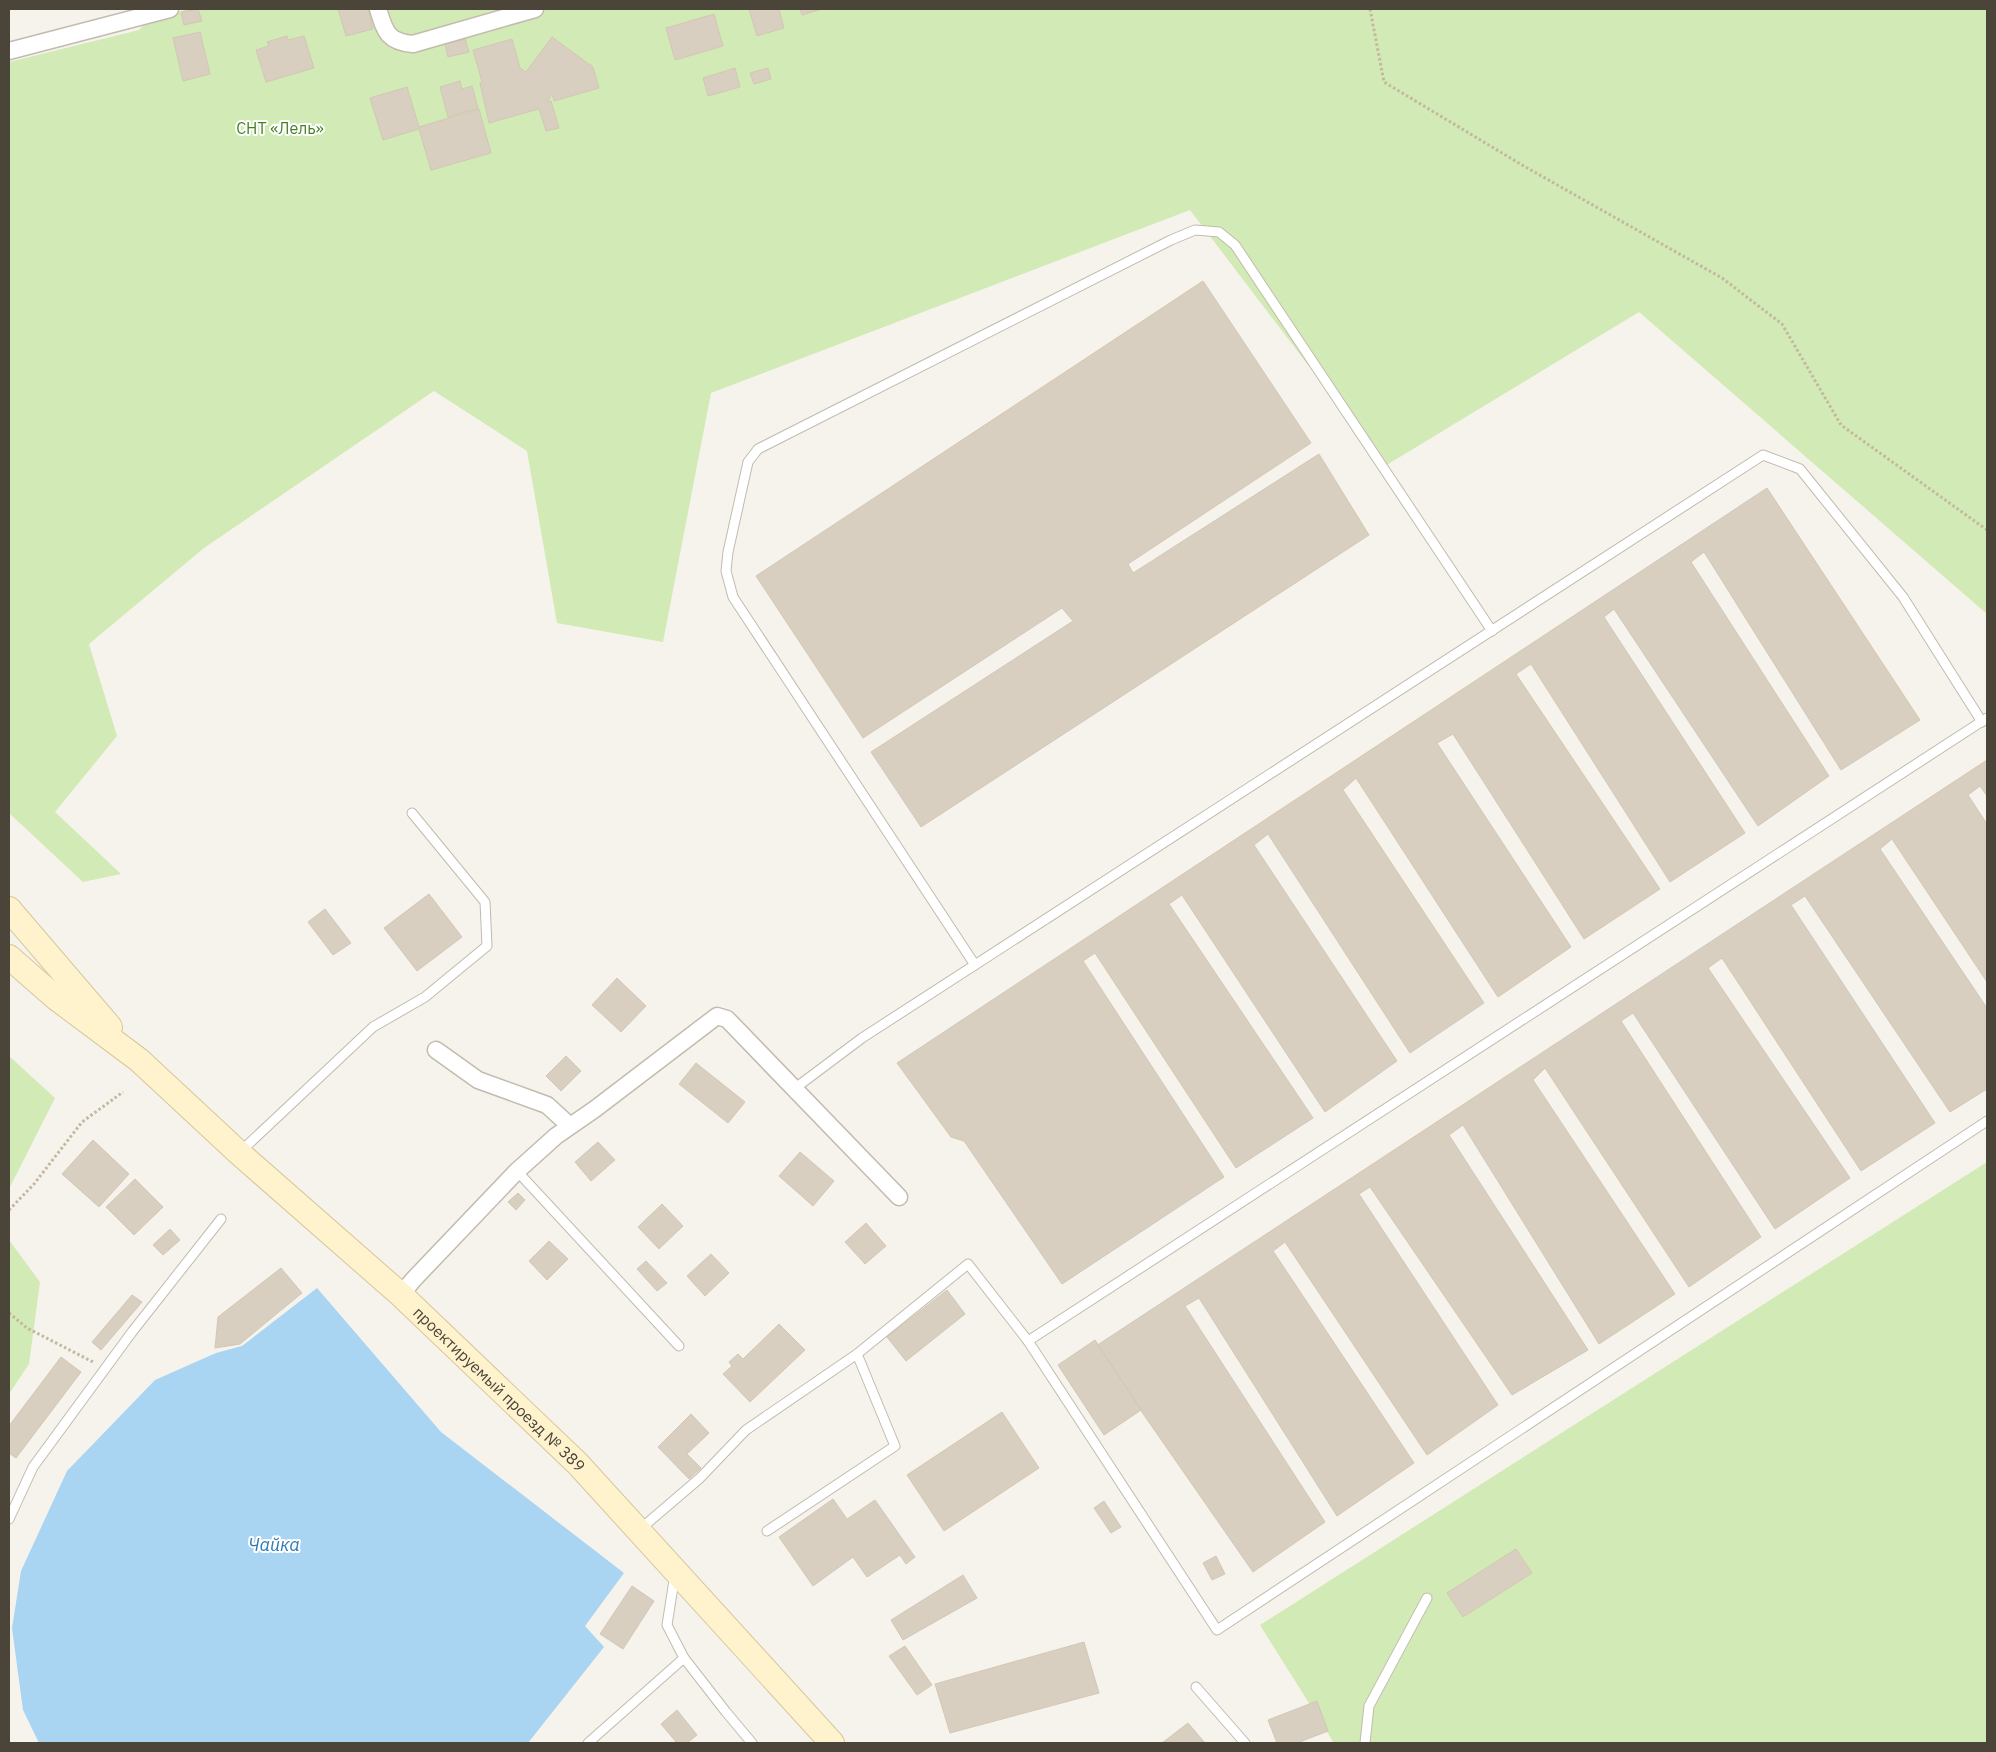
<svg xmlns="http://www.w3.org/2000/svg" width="1996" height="1752" font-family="'IBM Plex Sans',sans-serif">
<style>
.green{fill:#d2eab5}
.water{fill:#a9d4f2}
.building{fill:#d8cfc1;stroke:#d3c7b4}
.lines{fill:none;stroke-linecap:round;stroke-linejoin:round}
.lane-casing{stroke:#c2bbae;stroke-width:11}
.street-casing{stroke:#c2bbae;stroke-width:19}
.secondary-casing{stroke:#d6c79b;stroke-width:26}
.path{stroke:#c4b79f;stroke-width:3;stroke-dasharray:2.5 2.5;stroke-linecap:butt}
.lane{stroke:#fff;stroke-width:9}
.street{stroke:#fff;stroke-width:16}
.secondary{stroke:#fff3cd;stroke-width:24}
.labels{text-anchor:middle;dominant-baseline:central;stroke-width:4;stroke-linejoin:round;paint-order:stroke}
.park-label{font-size:16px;fill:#4a7f2a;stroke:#fff}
.street-label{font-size:16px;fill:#4b4439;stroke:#fff}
.water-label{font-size:18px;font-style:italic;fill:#2e7ab2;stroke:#fff}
</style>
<rect width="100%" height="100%" fill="#f6f3ec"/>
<g class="green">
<polygon points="188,9 1987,9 1987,614 1639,312 1385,466 1190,210 711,393 663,642 557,623 527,451 434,391 204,548 89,644 117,736 55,812 121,874 83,882 9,813 9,62 139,30 147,21"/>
<polygon points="9,1056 55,1098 9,1189"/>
<polygon points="1987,1162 1987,1743 1334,1743 1260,1625"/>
<polygon points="9,1240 40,1282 29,1364 9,1394"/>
</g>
<polygon class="water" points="317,1288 441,1432 624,1573 585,1626 604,1647 528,1743 39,1743 23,1710 12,1628 21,1571 67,1471 155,1380 216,1353 242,1346"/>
<g class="building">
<polygon points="198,9 202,21 184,25 181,12"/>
<polygon points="338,9 368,9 373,29 346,36"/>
<polygon points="749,9 779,9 784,28 757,36"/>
<polygon points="800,9 822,9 802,15"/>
<polygon points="714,14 723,46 675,60 666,28"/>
<polygon points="200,32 210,74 183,81 173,38"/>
<polygon points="287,36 288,40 304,36 314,68 266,82 256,50 269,46 267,42"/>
<polygon points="552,37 593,67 599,88 554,101 552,94 547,102 551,101 559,128 546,131 539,109 489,123 480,83 482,82 473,50 512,39 520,68 526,72"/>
<polygon points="465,39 469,52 448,57 445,44"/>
<polygon points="735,68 740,87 708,96 703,78"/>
<polygon points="768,68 771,79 754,84 750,73"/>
<polygon points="460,81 462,89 472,86 478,108 448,117 440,87"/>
<polygon points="407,87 419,127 479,109 491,153 431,170 419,129 383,140 370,98"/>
<polygon points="1203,281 1311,443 1128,564 1133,573 1319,454 1369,535 921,827 871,752 1073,621 1062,608 863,738 756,576"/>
<polygon points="1767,488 1920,720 1841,770 1704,552 1691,562 1829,776 1758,826 1614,609 1604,617 1745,833 1670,882 1531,664 1516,674 1660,889 1584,939 1453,734 1437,743 1571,947 1498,997 1356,778 1343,790 1484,1003 1410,1053 1268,834 1254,845 1397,1061 1325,1112 1182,895 1169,904 1313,1118 1236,1168 1095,953 1083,961 1224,1177 1062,1284 964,1141 951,1137 897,1063"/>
<polygon points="1987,760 1987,796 1980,786 1968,795 1987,824 1987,982 1892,839 1880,849 1987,1008 1987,1089 1950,1112 1805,896 1791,905 1935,1123 1861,1171 1722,958 1708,968 1850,1178 1775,1229 1633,1013 1621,1021 1761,1237 1689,1287 1545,1068 1533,1080 1675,1294 1599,1344 1463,1125 1449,1135 1588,1350 1512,1395 1370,1187 1359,1194 1498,1405 1427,1455 1285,1242 1273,1251 1414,1463 1337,1516 1199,1298 1185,1306 1325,1522 1253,1572 1096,1346"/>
<polygon points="429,894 462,937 417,971 384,928"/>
<polygon points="325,909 351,943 333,955 308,922"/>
<polygon points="617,978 646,1006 621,1032 592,1005"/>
<polygon points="566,1056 581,1071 561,1091 546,1076"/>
<polygon points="696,1063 745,1102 728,1123 679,1084"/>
<polygon points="93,1140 129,1174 99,1207 62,1174"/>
<polygon points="598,1142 615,1160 591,1181 575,1162"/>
<polygon points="800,1152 834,1181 813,1206 779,1176"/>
<polygon points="135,1179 163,1207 134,1235 106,1207"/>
<polygon points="518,1193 525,1200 516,1210 508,1202"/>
<polygon points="662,1204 683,1226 659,1249 638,1227"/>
<polygon points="866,1223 886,1246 865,1264 845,1242"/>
<polygon points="170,1229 180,1240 163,1255 153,1245"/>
<polygon points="549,1241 568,1259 547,1280 529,1261"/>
<polygon points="711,1254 729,1273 705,1296 687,1276"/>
<polygon points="646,1261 667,1283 657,1291 637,1269"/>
<polygon points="281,1268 302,1293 240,1344 215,1348 218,1317"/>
<polygon points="947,1290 965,1314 906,1361 887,1337"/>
<polygon points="132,1295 142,1302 101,1350 92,1342"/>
<polygon points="779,1324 805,1350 750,1402 723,1374 732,1366 729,1362 738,1354 743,1359"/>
<polygon points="1095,1340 1141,1410 1104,1435 1058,1365"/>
<polygon points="61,1357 81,1372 16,1458 9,1453 9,1426"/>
<polygon points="1002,1412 1039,1468 944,1531 907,1475"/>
<polygon points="691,1414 709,1433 687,1454 701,1468 689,1479 658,1447"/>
<polygon points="833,1499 847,1519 875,1500 915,1557 906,1564 900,1555 867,1577 853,1557 813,1586 779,1537"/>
<polygon points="1104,1501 1121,1527 1111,1533 1094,1508"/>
<polygon points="1516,1549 1532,1573 1463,1617 1447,1593"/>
<polygon points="1216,1556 1225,1574 1212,1580 1203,1563"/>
<polygon points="963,1575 977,1598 903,1640 891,1620"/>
<polygon points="632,1586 654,1601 623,1649 600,1634"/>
<polygon points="1084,1642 1099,1693 950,1733 935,1684"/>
<polygon points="905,1646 932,1685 917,1695 889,1656"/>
<polygon points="1317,1701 1328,1731 1297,1743 1277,1743 1268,1720"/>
<polygon points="677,1710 697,1735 687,1743 677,1743 661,1724"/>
<polygon points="1188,1723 1205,1743 1162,1743"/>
</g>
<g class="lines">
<g class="lane-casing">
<g id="lane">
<polyline points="975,965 733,597 726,571 728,552 748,462 758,449 1171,240 1195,230 1219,232 1235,245 1492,631"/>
<polyline points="794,1089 862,1038 1763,455 1800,469 1903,597 1982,722"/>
<polyline points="240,1152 373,1027 425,997 487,946 485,902 412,813"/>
<polyline points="517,1171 679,1346"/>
<polyline points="1028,1341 1987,718"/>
<polyline points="9,1519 33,1467 132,1332 221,1219"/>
<polyline points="638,1531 700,1478 746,1430 857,1354 968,1264 1028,1341 1217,1630 1987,1121"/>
<polyline points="767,1531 895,1446 857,1354"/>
<polyline points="675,1574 667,1625 684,1658 726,1712 752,1743"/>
<polyline points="1196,1687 1245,1743"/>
<polyline points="588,1743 684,1658"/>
<polyline points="1365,1743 1369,1706 1427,1598"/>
</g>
</g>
<g class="street-casing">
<g id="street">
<path d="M378 9C385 31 387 42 413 44L535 9"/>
<polyline points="9,51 170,9"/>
<polyline points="436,1050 478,1080 547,1105 570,1126"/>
<polyline points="401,1295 413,1280 517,1171 556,1136 595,1109 717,1016 727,1019 899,1197"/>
</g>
</g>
<g class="secondary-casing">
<g id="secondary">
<polyline points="9,909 110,1027"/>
<path id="s1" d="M9 957 56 998 139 1060 239 1153 401 1295 578 1464 832 1743"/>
</g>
</g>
<g class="path">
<polyline points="1370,9 1384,82 1522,165 1722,278 1782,324 1841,425 1987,530"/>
<polyline points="9,1210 34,1184 82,1122 123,1092"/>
<polyline points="9,1313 27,1328 93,1362"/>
</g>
<use href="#lane" class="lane"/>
<use href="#street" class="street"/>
<use href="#secondary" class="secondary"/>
</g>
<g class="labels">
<g class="park-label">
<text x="280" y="128">СНТ «Лель»</text>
</g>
<g class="street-label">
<text stroke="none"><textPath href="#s1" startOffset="654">проектируемый проезд № 389</textPath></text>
</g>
<g class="water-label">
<text x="274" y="1544">Чайка</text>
</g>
</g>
<rect width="1996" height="1752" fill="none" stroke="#4b4439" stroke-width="20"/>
</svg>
